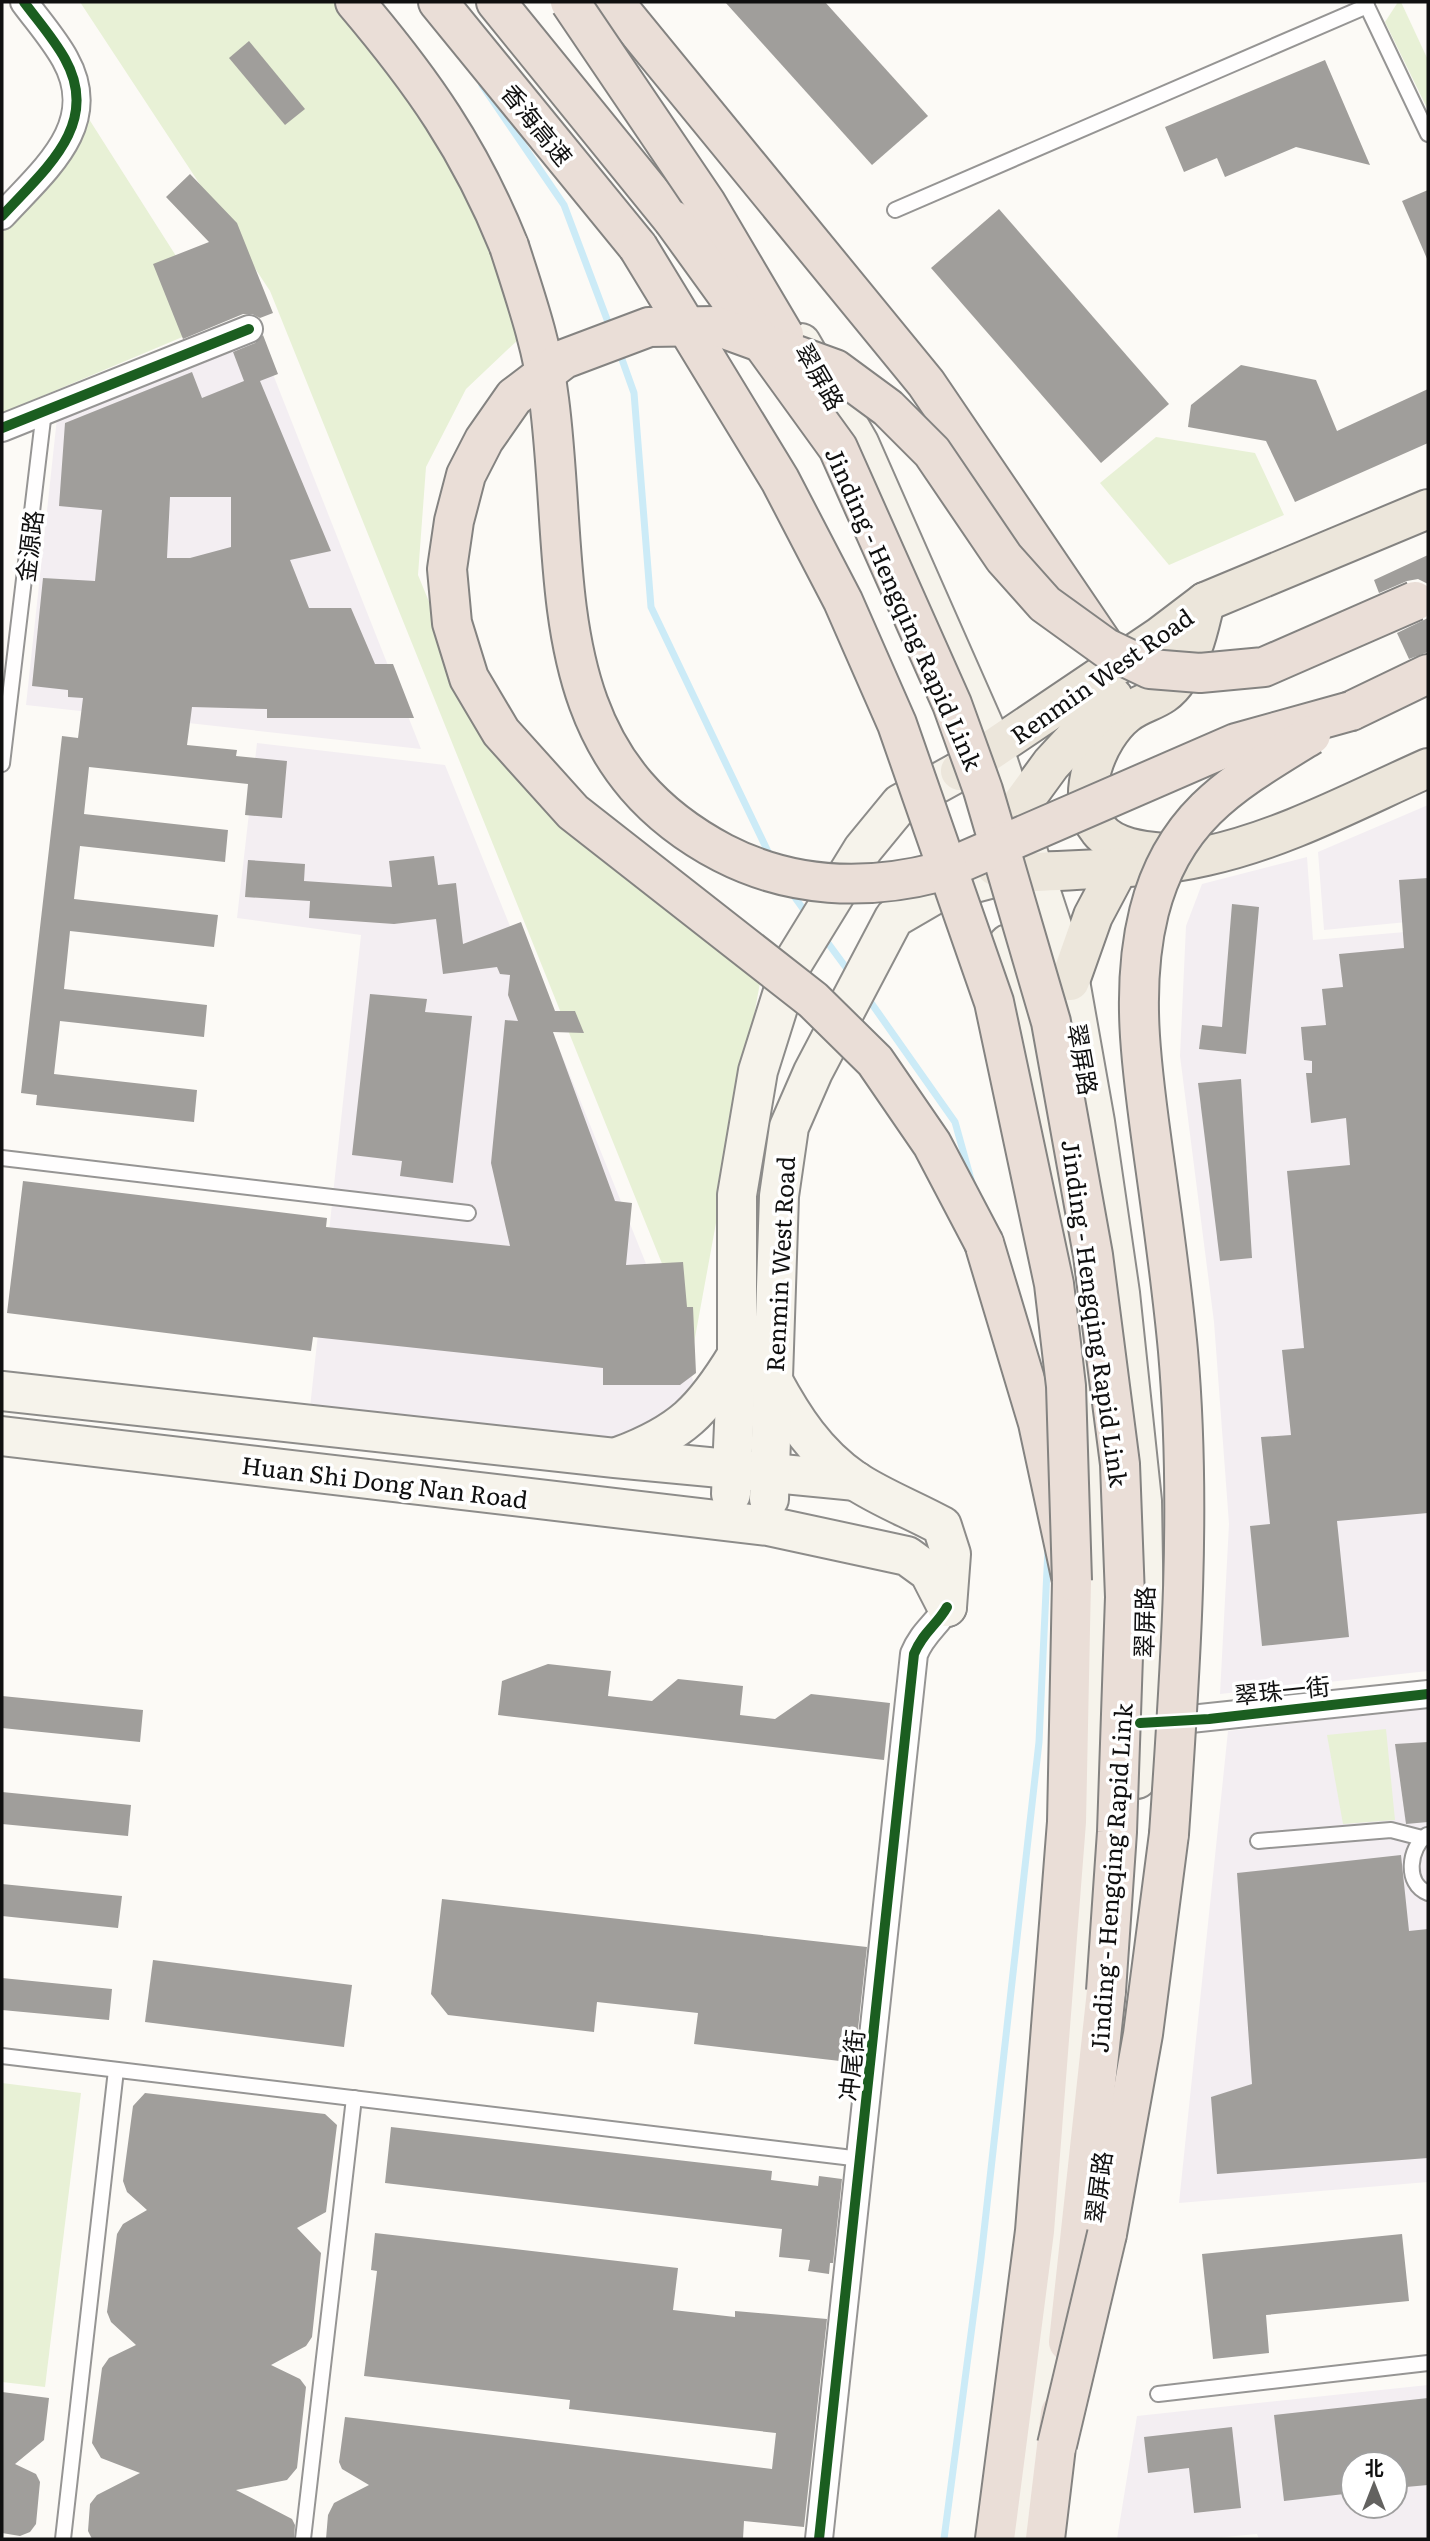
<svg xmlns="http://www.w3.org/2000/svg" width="1430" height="2541" font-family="Literata,'Noto Sans SC',serif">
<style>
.industrial{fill:#f3eef2;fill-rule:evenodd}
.green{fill:#e8f1d6}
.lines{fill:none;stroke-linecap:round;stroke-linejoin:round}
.stream{stroke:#ccebf7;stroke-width:7}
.building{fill:#a09e9b;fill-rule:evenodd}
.lane-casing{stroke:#969594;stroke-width:18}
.street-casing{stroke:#969594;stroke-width:30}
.secondary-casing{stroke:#8d8c8a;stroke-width:42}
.primary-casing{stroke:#848381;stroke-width:42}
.highway-casing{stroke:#848381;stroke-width:42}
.lane{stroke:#fffefe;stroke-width:14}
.street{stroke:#fffefe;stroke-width:26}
.secondary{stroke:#f6f3eb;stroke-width:38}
.primary{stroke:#ece6db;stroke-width:38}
.highway{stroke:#eaded7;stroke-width:38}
.highway-bridge-casing{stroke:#848381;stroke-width:42;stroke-linecap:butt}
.highway-bridge{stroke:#eaded7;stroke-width:38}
.cycleway-casing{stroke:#fff;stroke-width:15}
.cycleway{stroke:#1b5e20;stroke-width:10}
.labels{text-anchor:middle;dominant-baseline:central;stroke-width:7;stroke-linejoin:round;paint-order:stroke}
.street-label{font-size:24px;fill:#101010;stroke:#fff}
</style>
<rect width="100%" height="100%" fill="#fcfaf6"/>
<g class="industrial">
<polygon points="249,345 263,349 421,749 26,705 57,418"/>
<polygon points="257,743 445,765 701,1400 631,1454 309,1417 361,935 237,918"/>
<polygon points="1428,805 1428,920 1324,930 1318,852"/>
<polygon points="1307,857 1313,940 1428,930 1428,1671 1220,1694 1229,1524 1214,1322 1180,1056 1186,926 1202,884"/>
<polygon points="1428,1708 1428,2182 1179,2203 1228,1731"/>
<path d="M1428 2385V2539H1259L1257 2534 1203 2539H1117L1137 2416ZM1353 2464H1395V2506H1353Z"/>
</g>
<g class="green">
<polygon points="80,2 339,2 499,222 522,336 466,389 426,467 418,575 473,709 762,972 694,1343 270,291"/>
<polygon points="1398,2 1401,2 1428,60 1428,110 1385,22"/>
<polygon points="80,105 218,322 2,413 2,233 82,138"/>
<polygon points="1156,437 1255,453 1284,515 1169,565 1100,483"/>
<polygon points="1386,1729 1395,1820 1343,1824 1327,1735"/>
<polygon points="2,2083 81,2093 45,2387 2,2382"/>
</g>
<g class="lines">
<g class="stream">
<polyline points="482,85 564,205 611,330"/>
<polyline points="619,351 634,393 651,607 771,858"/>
<polyline points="791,892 809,917"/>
<polyline points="822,935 850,973"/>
<polyline points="867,997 955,1122 972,1183"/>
<polyline points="944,2539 981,2258 1039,1742 1048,1548"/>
</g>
</g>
<g class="building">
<polygon points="725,2 825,2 928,116 872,165"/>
<polygon points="249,41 305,109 285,125 229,58"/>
<polygon points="1325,60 1370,165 1296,147 1225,177 1217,158 1184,172 1165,127"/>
<polygon points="190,174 237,223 273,313 260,318 252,314 243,314 183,339 153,264 209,242 166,197"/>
<polygon points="1428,190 1428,261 1402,201"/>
<polygon points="999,209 1169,404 1101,463 931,268"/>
<path d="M263 335 278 374 260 381 331 551 290 560 309 608H351L375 664H393L414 718H267V709L192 707 187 745 237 750 236 756 287 761 282 818 245 815 248 784 89 767 84 814 228 830 225 862 80 846 74 899 218 915 214 947 70 931 64 989 207 1005 204 1037 60 1021 54 1074 197 1090 194 1122 36 1105 37 1095 21 1093 62 736 78 738 83 698 68 697V690L32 686 43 578 95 581 102 510 59 506 65 423 192 372 202 398 244 381 233 352 255 343ZM170 497H231V547L190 558H167Z"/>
<polygon points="1241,365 1316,380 1337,431 1428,389 1428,443 1295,502 1266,441 1188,427 1191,405"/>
<polygon points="1428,555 1428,584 1418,579 1407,581 1379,593 1374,580"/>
<polygon points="1428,618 1428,652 1409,659 1397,633"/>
<polygon points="434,856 438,885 456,883 463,944 521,922 555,1011 575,1011 584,1033 553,1032 615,1201 632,1203 626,1265 683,1262 687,1307 693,1307 696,1373 680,1385 603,1385 603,1368 313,1337 311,1351 7,1313 23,1181 327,1218 326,1227 510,1246 491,1163 505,1020 518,1021 508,995 510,975 500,974 497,967 443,974 436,919 394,924 309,918 310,901 245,897 248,860 305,864 304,881 392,887 389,861"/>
<polygon points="1428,878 1428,1513 1337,1521 1349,1637 1262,1646 1250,1526 1270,1524 1261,1437 1291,1435 1282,1350 1304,1348 1287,1171 1350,1165 1346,1118 1311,1123 1306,1073 1312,1073 1312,1061 1304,1060 1301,1027 1326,1025 1322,989 1343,987 1339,954 1404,948 1399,880"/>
<polygon points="1232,904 1259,907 1246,1054 1199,1049 1202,1025 1222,1027"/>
<polygon points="370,994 427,999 425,1012 472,1016 453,1183 400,1176 402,1161 352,1155"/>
<polygon points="1241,1079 1252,1258 1220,1261 1198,1083"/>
<polygon points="548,1664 611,1671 608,1696 652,1701 678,1679 743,1686 740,1715 775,1719 811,1694 890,1703 884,1760 498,1715 502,1681"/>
<polygon points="2,1696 143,1710 140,1742 2,1728"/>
<polygon points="1428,1742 1428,1822 1406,1824 1395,1744"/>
<polygon points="2,1792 131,1805 128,1836 2,1824"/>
<polygon points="1401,1855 1409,1931 1428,1929 1428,2158 1217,2174 1211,2097 1252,2084 1237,1873"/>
<polygon points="2,1884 122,1896 118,1928 2,1916"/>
<polygon points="442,1899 867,1947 856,2047 840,2061 694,2044 698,2013 597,2002 594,2032 448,2015 431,1994"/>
<polygon points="153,1960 352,1985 344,2047 145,2022"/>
<polygon points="2,1978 112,1989 109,2020 2,2010"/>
<polygon points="145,2093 325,2114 337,2125 326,2212 297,2228 321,2253 312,2337 306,2346 271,2365 300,2379 306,2387 297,2468 287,2480 236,2490 292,2519 295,2525 294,2539 92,2539 88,2531 90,2504 97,2495 140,2473 101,2458 92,2443 102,2368 109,2358 136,2345 111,2322 107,2312 117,2234 123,2224 147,2210 127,2192 123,2181 133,2106"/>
<polygon points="391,2127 772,2171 771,2180 818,2186 819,2176 842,2179 833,2263 830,2263 829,2274 808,2271 810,2260 779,2257 782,2229 385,2183"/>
<polygon points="375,2233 678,2268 673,2310 735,2317 735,2311 827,2319 804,2527 744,2521 743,2539 326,2539 328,2515 334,2503 369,2485 342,2469 339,2462 345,2417 772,2469 776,2433 569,2409 570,2400 364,2376 377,2271 371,2270"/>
<polygon points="1402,2234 1409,2301 1266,2315 1269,2353 1213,2359 1202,2254"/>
<polygon points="2,2392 49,2398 44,2440 15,2464 36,2474 40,2482 36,2524 30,2532 20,2536 2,2533"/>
<polygon points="1428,2398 1428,2485 1395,2488 1395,2464 1353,2464 1353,2493 1284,2501 1274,2415"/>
<polygon points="1232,2427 1241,2508 1194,2513 1189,2468 1148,2473 1144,2437"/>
</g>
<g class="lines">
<g class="lane-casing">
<g id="lane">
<polyline points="1365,2 1428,134"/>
<polyline points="895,210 1367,6"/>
<polyline points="2,764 44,411"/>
<polyline points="2,1158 468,1213"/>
<path d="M1427 1835C1409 1847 1404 1884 1428 1893"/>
<polyline points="1258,1841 1391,1830 1422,1838"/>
<polyline points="2,2056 861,2159"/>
<polyline points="1158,2394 1428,2363"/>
<polyline points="63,2539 116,2070"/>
<polyline points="303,2539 354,2098"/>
</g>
</g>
<g class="street-casing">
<g id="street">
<path d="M2 216C43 171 102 125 65 59 54 39 38 21 24 2"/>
<polyline points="2,428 249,329"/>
<polyline points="1162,1722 1428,1694"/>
<path d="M819 2539 914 1654C923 1632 937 1625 947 1607"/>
</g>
</g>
<g class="secondary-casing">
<g id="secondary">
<polyline points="801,343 859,443 994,749 1070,981 1095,1122 1120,1293 1142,1501 1144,1621 1137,1779"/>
<path d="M1008 944C1037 1045 1055 1149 1069 1253 1076 1306 1085 1359 1090 1413 1099 1501 1094 1591 1093 1679 1090 1968 1056 2253 1020 2539"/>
<path d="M772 1379C793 1418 816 1454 854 1480 881 1498 913 1510 942 1526L951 1554 947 1607"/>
<polyline points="2,1391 615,1458 856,1481"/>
<polyline points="2,1436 768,1526 907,1556 929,1572 947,1607"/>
<path d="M620 1456C681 1433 703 1411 737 1355"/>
<polyline points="731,1494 737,1355 737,1195 758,1071 791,966 863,849 900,804 960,771"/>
<polyline points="769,1499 779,1196 789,1127 813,1072 894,918 937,893 990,879 1036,872"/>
</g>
</g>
<g class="primary-casing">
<g id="primary">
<polyline points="960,771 1159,637 1205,602 1428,509"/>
<path d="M1164 853C1143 851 1113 848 1099 830 1073 799 1097 737 1126 714 1145 699 1163 702 1178 678 1193 654 1199 629 1205 602"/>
<polyline points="995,866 1016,812 1051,764 1113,697"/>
<path d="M1036 872C1092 869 1151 869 1206 856 1284 839 1356 800 1428 768"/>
<polyline points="1070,981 1093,916 1119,867"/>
</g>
</g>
<g class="highway-casing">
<g id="highway">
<path d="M355 2C422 81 470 149 509 246"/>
<polyline points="438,2 638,247"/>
<polyline points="496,2 673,220"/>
<polyline points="614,2 926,383 1103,644"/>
<polyline points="1351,711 1428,674"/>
<polyline points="984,1243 1038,1423 1072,1581 1067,1822 1035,2231 995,2539"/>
<polyline points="1107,2234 1143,2034 1169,1834"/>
<polyline points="1068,2342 1106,1991"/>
<polyline points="1045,2539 1060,2413"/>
</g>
</g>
<use href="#lane" class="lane"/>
<use href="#street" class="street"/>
<use href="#secondary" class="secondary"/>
<use href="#primary" class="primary"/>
<use href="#highway" class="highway"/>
<g class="highway-bridge-casing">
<g id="highway-bridge">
<polyline points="570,2 706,203 784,335"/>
<polyline points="673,220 838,448 952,704 983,790 1051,1022 1093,1255 1120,1464 1125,1597 1117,1832 1106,1991"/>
<path d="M509 246C525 296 543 347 549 399 572 575 537 755 723 853 791 888 866 891 939 872L1236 743 1351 711"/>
<polyline points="638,247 780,480 843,601 897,724 994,1002 1054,1284 1066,1386 1072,1581"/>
<polyline points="984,1243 932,1144 875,1061 813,1000 573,812 501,732 469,678 452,623 447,569 454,521 466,475 484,440 514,397 564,359 649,327 716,326 835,369 888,408 932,452 1004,558 1045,604 1106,648 1150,669 1200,673 1264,667 1415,601"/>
<path d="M1169 1834C1180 1674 1192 1511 1178 1351 1172 1286 1163 1222 1154 1158 1143 1077 1129 992 1149 912 1173 816 1233 783 1311 735"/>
<polyline points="1057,2445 1107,2234"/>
</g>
</g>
<use href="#highway-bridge" class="highway-bridge"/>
<g class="cycleway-casing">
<g id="cycleway">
<path d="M2 216C43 171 102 125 65 59 54 39 38 21 24 2"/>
<polyline points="2,428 249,329"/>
<polyline points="1140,1723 1209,1719 1428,1694"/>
<path d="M819 2539 914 1654C923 1632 937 1625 947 1607"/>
</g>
</g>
<use href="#cycleway" class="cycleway"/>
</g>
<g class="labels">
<g class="street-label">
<text transform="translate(538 124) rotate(51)">香海高速</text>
<text transform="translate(821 376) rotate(60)">翠屏路</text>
<text transform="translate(28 546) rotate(-83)">金源路</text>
<text transform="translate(905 608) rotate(66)">Jinding - Hengqing Rapid Link</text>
<text transform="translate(1101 675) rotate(-35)">Renmin West Road</text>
<text transform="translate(1084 1059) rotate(80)">翠屏路</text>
<text transform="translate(779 1264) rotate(-87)">Renmin West Road</text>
<text transform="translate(1096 1313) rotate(82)">Jinding - Hengqing Rapid Link</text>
<text transform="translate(385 1481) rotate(7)">Huan Shi Dong Nan Road</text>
<text transform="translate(1143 1622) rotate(-89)">翠屏路</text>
<text transform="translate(1282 1689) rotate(-6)">翠珠一街</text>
<text transform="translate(1110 1878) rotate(-86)">Jinding - Hengqing Rapid Link</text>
<text transform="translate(850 2065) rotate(-84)">冲尾街</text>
<text transform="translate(1097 2187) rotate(-83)">翠屏路</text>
</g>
</g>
<rect width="1430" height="2541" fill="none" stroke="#101010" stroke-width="7"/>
<g transform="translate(1374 2485)"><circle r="33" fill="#ffffff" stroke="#9f9f9f" stroke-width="2"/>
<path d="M0-5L12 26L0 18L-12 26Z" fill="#636260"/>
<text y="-10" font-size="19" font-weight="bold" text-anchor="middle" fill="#101010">北</text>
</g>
</svg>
